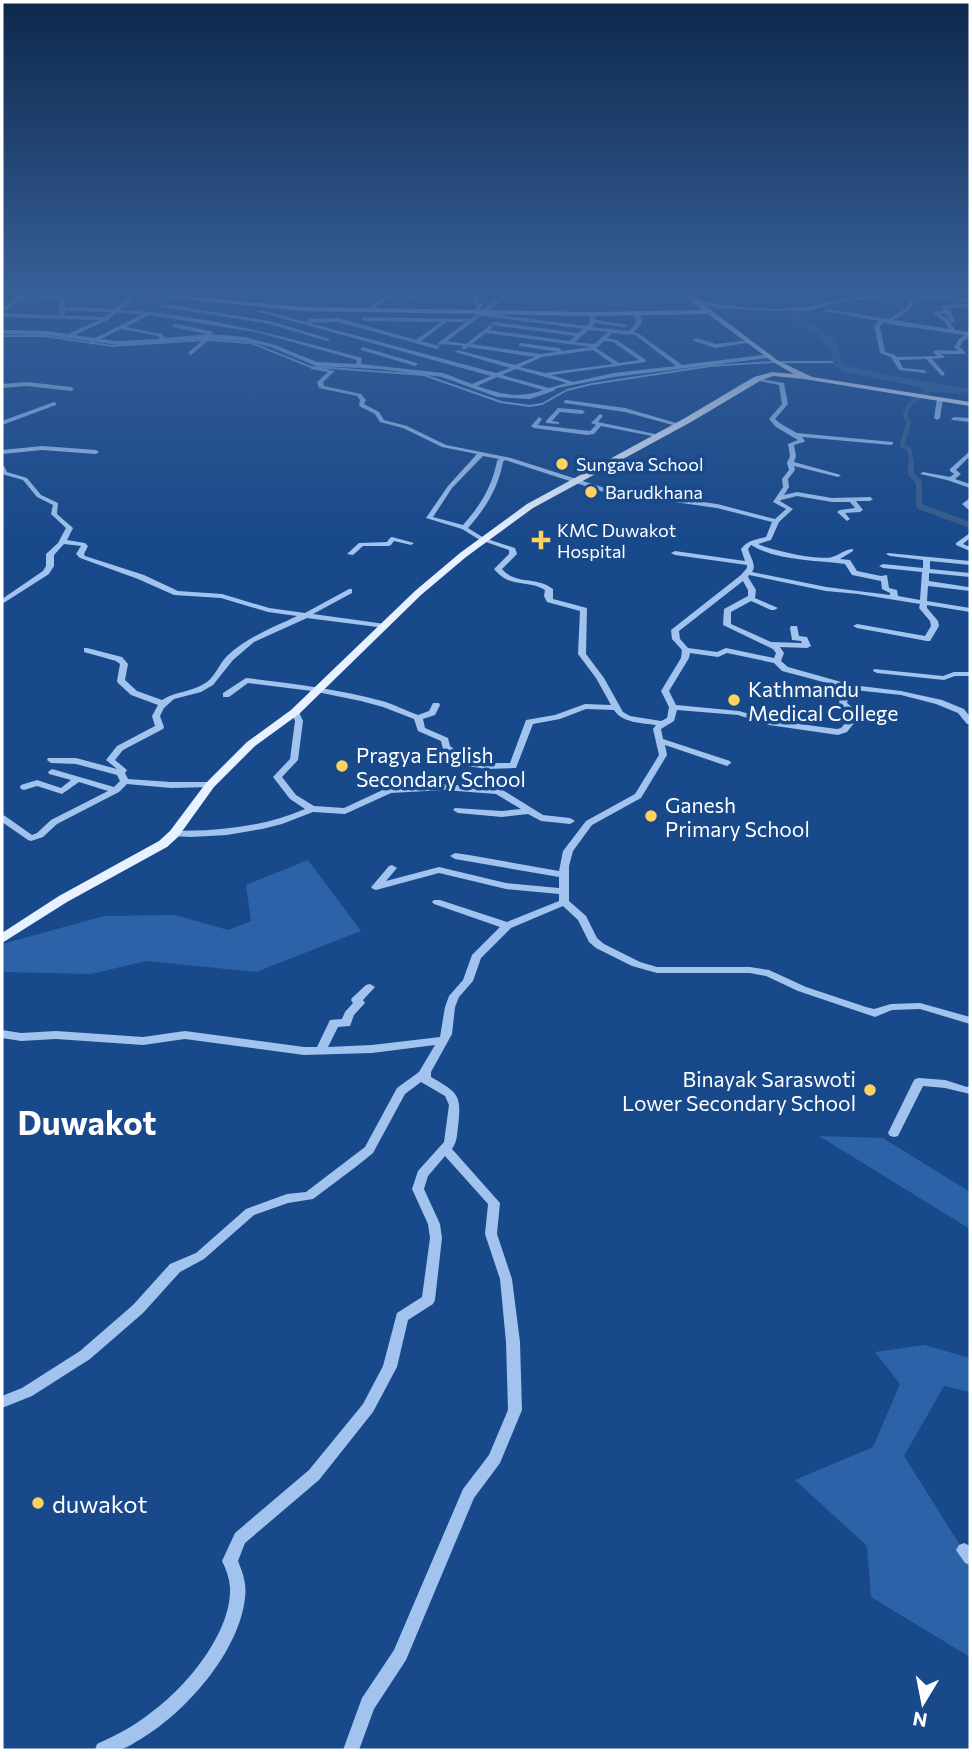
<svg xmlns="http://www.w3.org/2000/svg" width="972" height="1752" font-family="Commissioner,sans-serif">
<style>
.green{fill:#2b62a8}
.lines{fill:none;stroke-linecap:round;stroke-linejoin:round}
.stream{stroke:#94bef0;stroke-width:2}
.canal-far1{stroke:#395c8c;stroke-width:4.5}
.canal{stroke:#395c8c;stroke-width:6}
.river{fill:#395c8c;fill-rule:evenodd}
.minor{fill:#a1c3ee;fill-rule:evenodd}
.major{fill:#e8f1ff;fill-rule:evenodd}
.poi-dot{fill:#ffd25e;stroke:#18498a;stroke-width:2.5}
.labels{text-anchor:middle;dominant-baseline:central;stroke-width:7;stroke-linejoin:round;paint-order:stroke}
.far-poi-label{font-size:18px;fill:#fff;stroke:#18498a;text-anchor:start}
.poi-label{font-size:21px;fill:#fff;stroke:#18498a;text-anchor:start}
.near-poi-label{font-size:24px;fill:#fff;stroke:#18498a;text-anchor:start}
.near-district-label{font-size:33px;font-weight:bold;fill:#fff;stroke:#18498a}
</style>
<rect width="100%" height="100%" fill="#18498a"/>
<g class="green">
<polygon points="661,294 657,306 613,306 559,295"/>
<path d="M786 308H797L803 318 834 339 843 365 922 383 964 389 961 394 932 391 928 393 923 392 924 388 845 372 831 363 786 364 781 361H827L833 359C823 325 798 333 786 308Z"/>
<polygon points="308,860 361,931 256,972 146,961 91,974 2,972 2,944 104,916 175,915 228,930 251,921 246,885"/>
<polygon points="819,1136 883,1138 970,1192 970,1229"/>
<polygon points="924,1345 970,1358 970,1392 944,1386 904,1456 970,1561 970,1657 871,1597 867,1546 795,1480 873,1447 900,1384 875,1352"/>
</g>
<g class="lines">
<g class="stream">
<polyline points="2,336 44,336 112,346 204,340"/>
<polyline points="209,340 251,343 311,367"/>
<polyline points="781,362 836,362"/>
<polyline points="317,367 424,375 501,402 530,406 542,404 567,390 592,384 710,366 772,362"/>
</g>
<polyline class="canal-far1" points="912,464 909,449 902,445 909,422 905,415 909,405 933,386"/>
<polyline class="canal" points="911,463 911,474 919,482 919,506 970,525"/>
<path class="river" d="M781 294H788L794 299C795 302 795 306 796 310 805 333 840 325 840 361L848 368 970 389V393L844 371 833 362C833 325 792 335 789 301Z"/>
<g class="minor">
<path d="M2 294H40L64 298 65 307 114 309 133 294H138L120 310C202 314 282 336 362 358L361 364 443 373 472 384 491 376 256 311 261 310 496 373 510 368 455 352 458 350 515 365 535 357 468 347 464 350 461 348 463 346 444 344 438 345V343L466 322H447L421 341 439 346 440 347 437 349 338 322 309 323 306 321 309 319 338 318 416 340 441 322 364 321 361 319 364 317 470 319 503 294H509L485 313 587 326 591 320 587 314 590 312 597 320 628 325 625 327 595 323 592 327 629 331 636 323 634 313 637 311 640 313 642 323 634 332 638 333 682 365 769 354 772 356 769 358 614 377 557 388 553 391 530 399 497 397 442 377 379 369 316 366 271 347 245 341 210 339 191 355 188 353 189 352 204 339 118 345 96 342 93 343 90 341 46 335 2 334V330L46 331 68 334 99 320 2 317V313L104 317 110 312 65 310V314L62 316 59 314 60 300 28 296 2 312V308L18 297 2 296ZM116 313 143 314 95 338 75 335 108 320ZM149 315 260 333 357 360 356 364 317 362 275 345 245 337 210 334 165 338 162 334 126 327ZM482 315 483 316 584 329 578 333 494 322 491 324 492 325 575 336 569 341 489 330 493 327 490 325 466 344 447 341ZM121 329 158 336 160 339 118 341 101 339ZM589 330 608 332 594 344 575 342ZM486 333 591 347 541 354 472 344ZM613 333 635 335 676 366 614 373 573 382 551 375 646 362V360L617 340 607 338ZM604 341 613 342 639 360 619 363 596 348ZM593 350 613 364 545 373 520 367 542 357ZM516 369 567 383 549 388 502 375ZM497 377 543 390C520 399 500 394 477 386Z"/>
<polygon points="389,294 395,294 369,312 365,312 365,310"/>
<polygon points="400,294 435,301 433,302 402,296"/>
<polygon points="476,294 481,294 477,301 483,305 476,314 473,312 477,306 471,302"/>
<path d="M929 294 970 300 968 301 930 298 914 300 910 310 894 320 949 329 944 321 933 314V312L943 310 941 307 944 305 970 304V307L947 308 951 311 955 322H951L945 313 940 314 948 319 955 330 970 332V336L963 341 960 347 965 352V354H941L945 357 944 358 932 359 945 374 942 376 926 359 899 360 903 368 924 370 927 372 926 373 899 370 891 357 880 353 874 326 879 321 824 311 827 309 889 319 906 308 909 300H849L810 310 772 311 719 308 691 301 693 300C727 306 778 312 812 306 824 304 836 299 849 298 872 295 909 303 929 294ZM884 322 888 324 965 335 959 339 954 347 958 351 936 350 933 352 937 356 897 357 895 355 885 352 880 326Z"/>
<polygon points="163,304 270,321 330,339 327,341 270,324 161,307 161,305"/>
<polygon points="175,324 211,331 214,333 211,335 173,327 172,326"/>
<polygon points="696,338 716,344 750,340 753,342 716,348 694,341 693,340"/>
<polygon points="521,343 559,348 562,350 559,352 519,346 519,344"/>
<polygon points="363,347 417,363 418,364 415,366 361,350 361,348"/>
<path d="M313 366 335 371 323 382 324 386 361 394 366 400 364 404 379 412 384 420 407 426 446 445 511 458 614 491 638 496 674 498 717 504 775 519 786 509 773 502 783 487 782 479 789 470 787 463 790 456 788 444 798 440 776 427 769 419 782 404 779 385 755 380V378L784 383 788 404 775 419 781 424 797 433 893 442V444L891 445 802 437 805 441 804 442 794 445 796 456 794 462 841 475 838 477 794 466 795 470 788 479 789 487 784 495 797 492 832 498 870 497 873 499 870 501H856L863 510 860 512 845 513 850 519 847 521 837 512 840 510 855 508 850 502H832L797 496 781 500 780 501 793 509 779 522 771 540 758 544C770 550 820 561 832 557 840 555 845 549 853 549V551L840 559 850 560 857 571 881 576 887 575 889 588 897 590 898 596 920 600 922 572 883 568 879 566 883 564 923 568V560L890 556 886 554 888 553 970 561V565L930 561V569L970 573V577L929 573V581L968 587H970V591L928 586 927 601 970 608V612L927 605V608L938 621 939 626 930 641H927L857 628 853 626 857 624 925 636 931 626 930 621 919 608 920 604 858 594 826 591 749 575 748 577 756 590 755 598 778 608 774 610H771L751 601 731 612V624L771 642 802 643 801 641 792 640 790 628 791 626H797L799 636 807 637 811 646 807 648 780 647 784 653 781 661 788 667 852 685 901 691 942 700 964 709 970 717V724H967L958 713 936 704 901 695 854 690 849 695 847 703 856 711 858 718 847 732 838 735 769 725 738 715 677 710 674 721 661 729 663 739 730 761 731 763 727 766 724 765 665 745 667 755 641 798 592 825 573 851 569 866V901L586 916 597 938 604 944 640 962 657 967H750L769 970 806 987 866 1007 874 1009 891 1004 920 1003 970 1017V1024L920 1009 892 1010 875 1017 798 991 766 976 750 973H657L632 966 596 948 589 942 578 920 563 906 511 928 481 958 473 981 459 997 455 1007 452 1034 431 1072V1077C458 1093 462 1094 458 1127 457 1135 457 1142 452 1149L500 1203 497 1234 512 1279 520 1342 522 1410 500 1463 474 1498 406 1660 374 1709 359 1750H343L362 1698 394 1650 463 1489 489 1455 508 1410 506 1342 500 1279 485 1234 488 1204 445 1156 428 1176 424 1189 440 1224 442 1238 435 1300 433 1304 408 1320 397 1367 373 1412 319 1480 245 1543 238 1561C243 1573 247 1585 245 1598 239 1652 186 1712 141 1739 135 1742 129 1747 122 1749 114 1752 103 1750 95 1750L97 1744C117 1735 136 1725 153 1711 187 1686 232 1632 230 1587 229 1577 226 1569 222 1561L235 1533 309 1470 363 1404 383 1366 397 1313 422 1297 430 1238 428 1224 412 1189 418 1171 444 1142 449 1105 445 1096 421 1082 405 1094 373 1153 357 1166 313 1199 288 1203 254 1215 204 1259 180 1272 143 1313 90 1359 32 1396 2 1408V1396L22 1388 80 1351 133 1305 170 1264 196 1253 246 1209 287 1194 306 1192 365 1147 397 1088 419 1072 435 1045 372 1053 304 1055 185 1039 143 1045 56 1039 21 1041 2 1038V1030L21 1033 56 1031 143 1037 185 1031 304 1047H317L330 1020 342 1019 345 1012 353 1003 351 1000 352 998 366 985 370 984 375 987 363 1000 365 1003 354 1015 350 1026 338 1027 328 1047 372 1045 440 1037 445 1007 449 996 463 980 472 955 500 927 434 904 432 902 434 900H440L507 922 559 901V894L506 889 439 873 376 890 373 889 371 887 373 885 389 866 392 865 397 868 386 881 439 867 506 883 559 888V877L455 859 450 856 455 853 469 855 559 871 563 851 586 821 635 794 659 755 653 729 656 725C642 723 622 723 614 710L586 709 560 719 533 724 516 768 486 769 449 763 448 761 449 753 443 749 441 741 418 731 414 719 383 707 361 701 312 691 248 683 229 697H223V693L246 678C292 683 338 689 382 701 394 704 406 711 418 715L429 711 433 703H439L440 705 435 715 423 719 425 728 448 738 450 746 458 752 457 759 486 763H510L526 720 555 715 585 704 611 705 596 678 578 654 580 611 547 602 544 596 545 590C527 579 510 589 494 569L509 554V550L480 540 462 529 426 518 448 486 477 454 442 447 403 428 380 422 375 414 359 406 360 400 357 396 319 388 317 382 328 372 311 369V367ZM483 456 499 459 497 461C492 487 480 506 463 525L433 517 452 488ZM505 460 613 495 638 500 674 502 717 508 772 522 766 537C755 540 748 540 741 549L745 561 675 551 671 553 675 555 747 565V568L741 575 671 630 672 639 682 650 681 658 661 691 669 707 667 718 661 721 630 716 623 712 604 678 586 654 587 608 553 599V589C537 576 515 585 502 569L517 554 515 548 484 538 468 528C486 508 498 488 503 462ZM751 545C777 561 815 560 845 564L852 575 881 581 882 589 890 593V595L826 587 752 572C757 565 750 557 748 549ZM743 581 748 590V596L724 609 723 625 773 649 776 653 774 658 726 648 717 652 688 648 680 639 679 631ZM690 653 718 657 727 653 774 663 782 671 846 688 841 694 839 703 849 714 850 718 841 728 837 729 770 720 739 711 676 705 669 691 689 658Z"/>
<polygon points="27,382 71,387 74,389 71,391 27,386 2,388 2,384"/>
<polygon points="940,397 943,399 940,418 937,420 934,418 937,399"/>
<polygon points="566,400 625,408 683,425 680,427 625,412 564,403 564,401"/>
<polygon points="54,402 56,403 56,405 2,425 2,421"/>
<polygon points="558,408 582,410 585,412 582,414 560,412 552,421 559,422 559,424 546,423 546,421"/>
<polygon points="600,414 603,416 598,422 660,435 657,437 601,426 594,434 587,435 534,428 531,426 539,417 542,419 538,425 590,431 596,425 591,423"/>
<polygon points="954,417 970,418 970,422 952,420 951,419"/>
<polygon points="42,446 96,450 99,452 96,454 42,450 2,454 2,450"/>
<polygon points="970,451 970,456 956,470 961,474 955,479 970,484 970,488 947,480 920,474 923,472 950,477 954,474 950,471 950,469"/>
<path d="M2 465 4 466 7 472 27 478 41 495 58 503 57 514 73 528 67 540 85 543 88 546 84 554 85 556 144 575 178 591 222 594 269 608 305 613 349 589H352V593L313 614 385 624 389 626 385 628 307 618 254 642 233 660 213 685 201 692 174 699 164 708 160 716 164 727 163 729 123 750 115 760 127 770 125 773 128 779 171 782H210L214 785 213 787 171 788 127 784 119 792 57 824 43 837 31 841 28 840 2 822V815L5 816 32 835 37 833 51 820 108 791 79 782 62 794 37 786 24 790 21 789 20 787 21 785 37 780 61 788 71 780 49 774 48 772 52 769 114 787 120 781 117 775 76 764 51 763 47 760 48 758H76L117 769 106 760 117 746 155 726 152 716 158 705 131 695 118 683 117 681 120 664 116 661 84 652V648H87L122 657 128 664 125 680 137 691 162 700C176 691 193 692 207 682 216 675 219 664 227 656 247 637 272 628 297 616L268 612 221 598 174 595 138 579 80 558 76 554 81 546 64 544 54 555V566L49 574 2 604V599L43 571 46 566V554L58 543 66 528 51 514 53 505 37 497 23 480 2 474Z"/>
<polygon points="970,498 970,511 962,504"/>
<polygon points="970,533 970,538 963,544 970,547 970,551 956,545 956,543"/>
<polygon points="392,537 414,543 411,545 394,541 391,545 389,546 363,546 353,555 347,554 359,543 387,542 390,538"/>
<polygon points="874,669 943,676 954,672 970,672 970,676 955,676 944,680 877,673 873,671"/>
<path d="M292 710H298L303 721 298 760 282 777 296 795 314 806 344 808 389 787 444 784 501 789 543 815 570 818 575 821 570 824 541 821 528 814 502 817 458 813 453 810 455 808 502 811 521 809 496 794 444 790 391 793 345 814 313 812 282 824 262 829 227 835 191 837 171 836 169 834 171 832 174 831C219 831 263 827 305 809L290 799 273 777 290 759 295 721 291 712Z"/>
<polygon points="919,1078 945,1080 967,1087 970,1086 970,1094 945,1088 923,1086 898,1136 894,1137 890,1136 888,1133 913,1082 915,1079"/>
<polygon points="964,1543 970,1546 970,1565 965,1563 956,1550 959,1545"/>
</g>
<polygon class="major" points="133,294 161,294 302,307 590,312 703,310 683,294 690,294 777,360 812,377 970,402 970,406 804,379 773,376 760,381 691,422 533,508 466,557 421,595 299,714 255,746 214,787 178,837 167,847 67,902 2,943 2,933 59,896 159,841 170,831 206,783 247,742 291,710 415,591 460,553 527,504 685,418 754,377 772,372 794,374 773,362 708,314 590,316 302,311"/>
</g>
<linearGradient id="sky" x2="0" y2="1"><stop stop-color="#0d284c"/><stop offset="0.54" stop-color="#375f98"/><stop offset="1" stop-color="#375f98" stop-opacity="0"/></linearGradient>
<rect width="972" height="540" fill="url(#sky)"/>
<g class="poi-dot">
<circle cx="562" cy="464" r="7"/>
<circle cx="591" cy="492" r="7"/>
<path d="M537.5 529.5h7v7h7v7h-7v7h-7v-7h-7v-7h7z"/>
<circle cx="734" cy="700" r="7"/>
<circle cx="342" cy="766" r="7"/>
<circle cx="651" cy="816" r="7"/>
<circle cx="870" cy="1090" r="7"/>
<circle cx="38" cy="1503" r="7"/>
</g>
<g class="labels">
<g class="far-poi-label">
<text x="576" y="464">Sungava School</text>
<text x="605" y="492">Barudkhana</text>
<text x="557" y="530">KMC Duwakot<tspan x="557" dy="21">Hospital</tspan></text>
</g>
<g class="poi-label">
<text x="748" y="688">Kathmandu<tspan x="748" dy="24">Medical College</tspan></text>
<text x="356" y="754">Pragya English<tspan x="356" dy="24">Secondary School</tspan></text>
<text x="665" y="804">Ganesh<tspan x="665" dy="24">Primary School</tspan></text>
<text x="856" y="1078" text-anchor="end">Binayak Saraswoti<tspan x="856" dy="24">Lower Secondary School</tspan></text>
</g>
<g class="near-poi-label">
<text x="52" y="1503">duwakot</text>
</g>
<g class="near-district-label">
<text x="87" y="1121">Duwakot</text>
</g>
</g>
<rect width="972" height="1752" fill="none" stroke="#ffffff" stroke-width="7"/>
<g transform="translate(923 1703) rotate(190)" stroke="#18498a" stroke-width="5" paint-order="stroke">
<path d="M0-5L12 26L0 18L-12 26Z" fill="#ffffff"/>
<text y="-10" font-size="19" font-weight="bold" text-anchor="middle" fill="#ffffff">N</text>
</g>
</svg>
